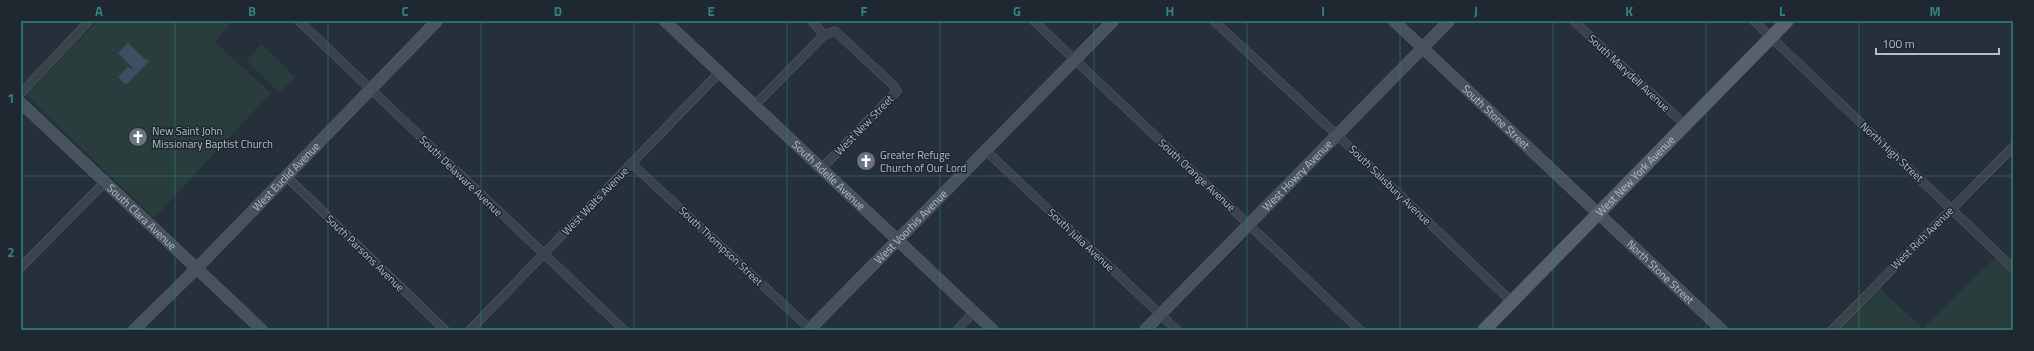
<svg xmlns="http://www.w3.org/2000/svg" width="2034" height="351" font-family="'Titillium Web',sans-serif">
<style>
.green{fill:#293d3d}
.water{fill:#3d4f62}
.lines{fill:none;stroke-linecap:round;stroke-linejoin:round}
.street-casing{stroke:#58606a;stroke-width:9}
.secondary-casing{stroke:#58606a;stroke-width:12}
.primary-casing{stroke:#434b55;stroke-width:14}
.street{stroke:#3a424c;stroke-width:8}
.secondary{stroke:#48525e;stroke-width:11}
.primary{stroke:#58616b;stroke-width:13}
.grid{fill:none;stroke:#308480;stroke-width:1;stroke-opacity:0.55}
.labels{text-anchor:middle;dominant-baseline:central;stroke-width:3;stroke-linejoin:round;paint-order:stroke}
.street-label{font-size:11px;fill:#b6bdc7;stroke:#1f2731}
.poi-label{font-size:11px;fill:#b6bdc7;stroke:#1f2731;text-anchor:start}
.neatline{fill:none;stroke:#308480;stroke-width:1.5}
.grid-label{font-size:13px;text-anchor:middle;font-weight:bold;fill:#308480}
</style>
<rect width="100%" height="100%" fill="#26303b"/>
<g class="green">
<polygon points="97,21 233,21 215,42 271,93 154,218 26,95"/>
<polygon points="261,44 295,77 280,93 246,61"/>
<polygon points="1999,254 2013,268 2013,330 1832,330 1876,285 1923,329"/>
</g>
<polygon class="water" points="128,43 146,60 147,59 149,61 126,85 118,77 128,67 132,70 133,68 118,53"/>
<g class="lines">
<g class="street-casing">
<g id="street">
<polyline points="299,21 624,330"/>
<polyline points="812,21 824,35"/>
<polyline points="1034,21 1360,330"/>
<polyline points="1214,21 1337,135 1512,302"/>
<polyline points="1574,21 1685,125"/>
<polyline points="1754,21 2013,268"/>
<polyline points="21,93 89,21"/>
<polyline points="754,106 824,35 835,31 893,85 897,91 822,168"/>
<polyline points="985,150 1177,330"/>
<polyline points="631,163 810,329"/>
<polyline points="286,176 445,330"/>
<polyline points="21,267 105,182"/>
<polyline points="470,330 719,73"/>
<polyline points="957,330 974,312"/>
<polyline points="1832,330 2013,147"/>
</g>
</g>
<g class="secondary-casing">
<g id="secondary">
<path id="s1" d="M665 21 993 330"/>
<path id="s2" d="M1394 21 1722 330"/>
<path id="s3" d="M21 103 262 330"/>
<path id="s4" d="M134 330 196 269 437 21"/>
<path id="s5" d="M809 330 1113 21"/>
<path id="s6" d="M1145 330 1449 21"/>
</g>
</g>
<g class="primary-casing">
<g id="primary">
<path id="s7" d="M1484 330 1787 21"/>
</g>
</g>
<use href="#street" class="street"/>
<use href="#secondary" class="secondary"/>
<use href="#primary" class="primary"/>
</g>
<path class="grid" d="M175 21V330M328 21V330M481 21V330M634 21V330M787 21V330M940 21V330M1094 21V330M1247 21V330M1400 21V330M1553 21V330M1706 21V330M1859 21V330M21 176H2013"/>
<defs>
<g id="church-disc" transform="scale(1)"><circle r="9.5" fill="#6b7280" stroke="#1f2731"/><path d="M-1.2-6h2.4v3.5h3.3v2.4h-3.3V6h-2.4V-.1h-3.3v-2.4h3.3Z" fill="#fff"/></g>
</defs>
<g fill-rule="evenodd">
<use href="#church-disc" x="138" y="137"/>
<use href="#church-disc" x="866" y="161"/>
</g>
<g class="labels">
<g class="street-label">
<text transform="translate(1629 73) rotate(43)">South Marydell Avenue</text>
<text stroke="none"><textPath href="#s2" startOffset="140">South Stone Street</textPath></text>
<text transform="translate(864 125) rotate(-46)">West New Street</text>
<text transform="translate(1892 152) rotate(43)">North High Street</text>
<text transform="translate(1197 175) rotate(43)">South Orange Avenue</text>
<text stroke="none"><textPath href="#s6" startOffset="217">West Howry Avenue</textPath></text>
<text stroke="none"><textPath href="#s4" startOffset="216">West Euclid Avenue</textPath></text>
<text transform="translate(461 176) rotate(44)">South Delaware Avenue</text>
<text stroke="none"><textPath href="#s1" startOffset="225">South Adelle Avenue</textPath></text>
<text stroke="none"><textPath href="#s7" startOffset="216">West New York Avenue</textPath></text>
<text transform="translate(1390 185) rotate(44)">South Salisbury Avenue</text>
<text transform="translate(595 201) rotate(-46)">West Walts Avenue</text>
<text stroke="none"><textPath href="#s3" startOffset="166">South Clara Avenue</textPath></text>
<text stroke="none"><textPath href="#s5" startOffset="145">West Voorhis Avenue</textPath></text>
<text transform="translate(1922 238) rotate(-45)">West Rich Avenue</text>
<text transform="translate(1081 240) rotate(43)">South Julia Avenue</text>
<text transform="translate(721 246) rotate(43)">South Thompson Street</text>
<text transform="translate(365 253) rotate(44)">South Parsons Avenue</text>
<text stroke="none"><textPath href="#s2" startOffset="366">North Stone Street</textPath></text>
</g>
<g class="poi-label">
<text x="152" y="131">New Saint John<tspan x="152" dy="13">Missionary Baptist Church</tspan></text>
<text x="880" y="155">Greater Refuge<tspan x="880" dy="13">Church of Our Lord</tspan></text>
</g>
</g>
<rect width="2034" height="351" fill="none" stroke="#1f2731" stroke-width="44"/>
<path d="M1876 48v6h123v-6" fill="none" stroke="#b6bdc7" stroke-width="2"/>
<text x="1882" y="48" font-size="12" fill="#b6bdc7" stroke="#1f2731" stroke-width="3" paint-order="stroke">100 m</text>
<rect x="22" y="22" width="1990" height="307" class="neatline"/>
<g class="grid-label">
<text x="99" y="16">A</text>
<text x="252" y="16">B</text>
<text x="405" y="16">C</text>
<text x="558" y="16">D</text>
<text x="711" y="16">E</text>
<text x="864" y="16">F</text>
<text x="1017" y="16">G</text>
<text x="1170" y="16">H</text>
<text x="1323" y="16">I</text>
<text x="1476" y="16">J</text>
<text x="1629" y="16">K</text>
<text x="1782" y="16">L</text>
<text x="1935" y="16">M</text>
<text x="11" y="103">1</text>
<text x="11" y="257">2</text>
</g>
</svg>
